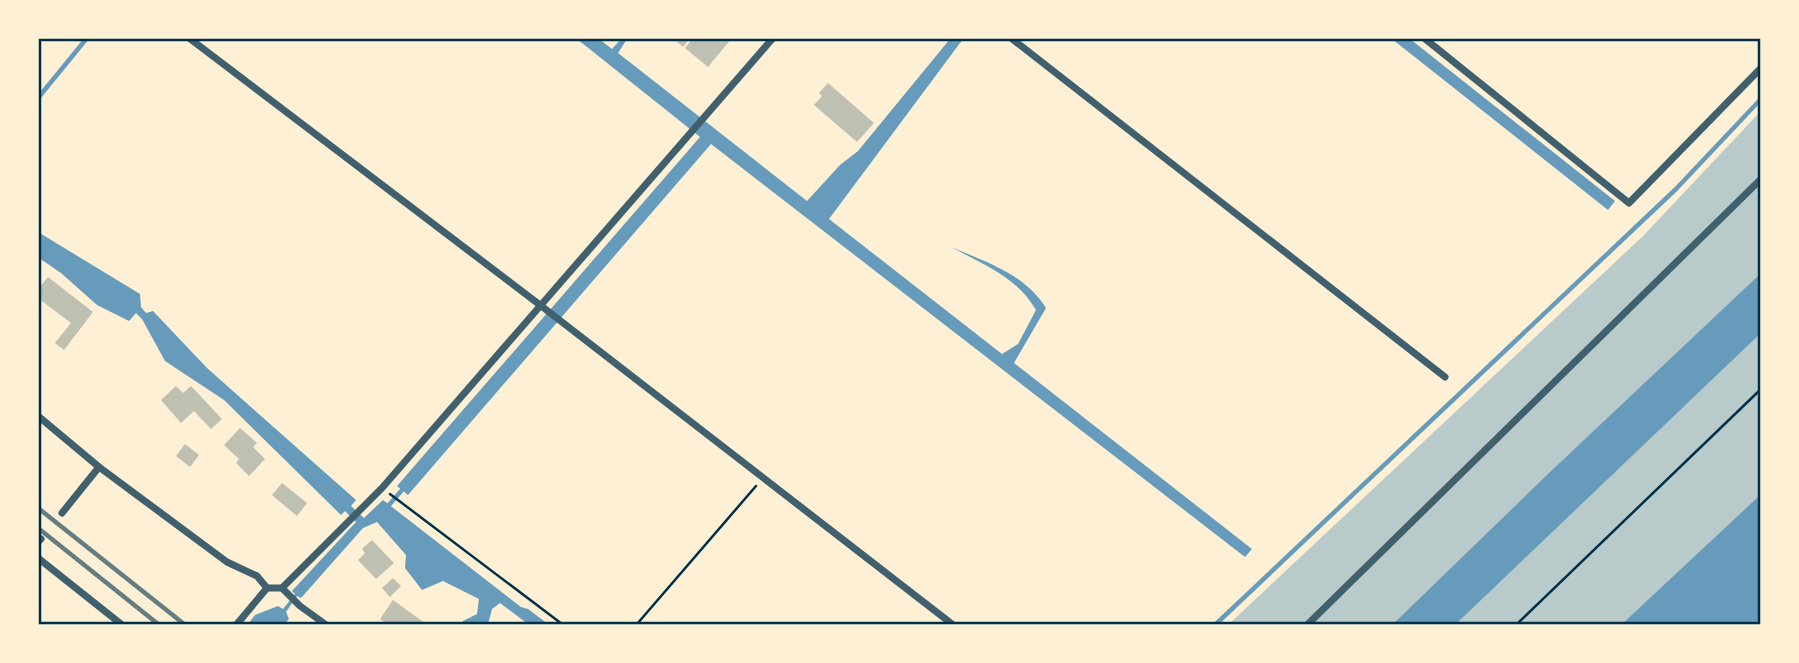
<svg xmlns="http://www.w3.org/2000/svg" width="1799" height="663" font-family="'Source Serif 4',serif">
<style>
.green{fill:#b9caca}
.water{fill:#669bbc}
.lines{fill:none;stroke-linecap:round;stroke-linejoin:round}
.stream{stroke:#669bbc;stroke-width:4.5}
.building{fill:#bec0b2}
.path{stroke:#003049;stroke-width:2.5}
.minor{stroke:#3f606c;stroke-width:7}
.rail{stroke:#657d81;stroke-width:4.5}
.neatline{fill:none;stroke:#003049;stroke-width:2.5}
</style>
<rect width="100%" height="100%" fill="#fdf0d5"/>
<g class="green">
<polygon points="1760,112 1760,274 1552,470 1393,624 1229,624 1643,236"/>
<polygon points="1760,334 1760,495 1622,624 1456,624"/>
</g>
<g class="water">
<path d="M577 39H599L612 49 621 39H627L618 53 807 201 840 165 858 151 950 39H963L829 219 1002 354 1018 344 1036 310C1017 277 984 265 951 247 986 262 1025 274 1046 308L1014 363 1252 549 1245 557 711 144 408 495 397 486 700 137Z"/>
<polygon points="1392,39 1410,39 1615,201 1608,210"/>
<polygon points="38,232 140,294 141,307 146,313 153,311 207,368 356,500 351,506 364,518 383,500 521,607 528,609 548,624 528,624 500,603 492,609 488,624 462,624 463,621 477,614 479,599 443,581 422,590 405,568 406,555 377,522 363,528 301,598 297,596 286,612 289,619 284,624 248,624 255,615 278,606 283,609 295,594 292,591 356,522 345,511 341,515 224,400 165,361 142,319 136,313 129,321 97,305 61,273 39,258"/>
<polygon points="1760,274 1760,334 1456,624 1393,624 1552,470"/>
<polygon points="1760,495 1760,620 1755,624 1622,624"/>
</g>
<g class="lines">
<g class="stream">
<polyline points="38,98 87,38"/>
<polyline points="389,505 402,490"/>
<polyline points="1216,624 1676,189 1760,100"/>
</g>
</g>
<g class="building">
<polygon points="673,38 690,38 683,47"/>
<polygon points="693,38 732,38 708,67 685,48"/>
<polygon points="828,83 874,123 857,142 814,105 822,96 819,93"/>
<polygon points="48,277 93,312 64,350 55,343 71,323 38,298 38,289"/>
<polygon points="176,386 183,393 191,386 222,419 211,429 194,411 181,423 161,400"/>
<polygon points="240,428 257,443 253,447 265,459 249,476 236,463 239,459 224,445"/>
<polygon points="185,444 199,455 190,467 176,456"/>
<polygon points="282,483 307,503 297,516 272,495"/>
<polygon points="372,540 394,563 376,579 358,560 365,553 362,549"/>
<polygon points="393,578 401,586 390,597 382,588"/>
<polygon points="393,600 426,624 387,624 380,619"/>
</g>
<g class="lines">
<g class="path">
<polyline points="390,494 562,624"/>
<polyline points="637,624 756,486"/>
<polyline points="1517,624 1760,390"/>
</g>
<g class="minor">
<polyline points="189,38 540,305 952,624"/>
<polyline points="1011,38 1445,377"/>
<polyline points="1424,38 1629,203 1760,69"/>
<polyline points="38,416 99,467 227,562 257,576 267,588"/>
<polyline points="62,513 99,467"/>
<polyline points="38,542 41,539"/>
<polyline points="38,558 121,624"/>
<polyline points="282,588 300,606 325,624"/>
<polyline points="237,624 267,588 282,588 382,488 773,38"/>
<polyline points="1308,624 1760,180"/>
</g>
<g class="rail">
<polyline points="38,508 184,624"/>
<polyline points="38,528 158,624"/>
</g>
</g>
<rect width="1799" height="663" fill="none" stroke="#fdf0d5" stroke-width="80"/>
<rect x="40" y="40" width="1719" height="583" class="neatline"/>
</svg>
